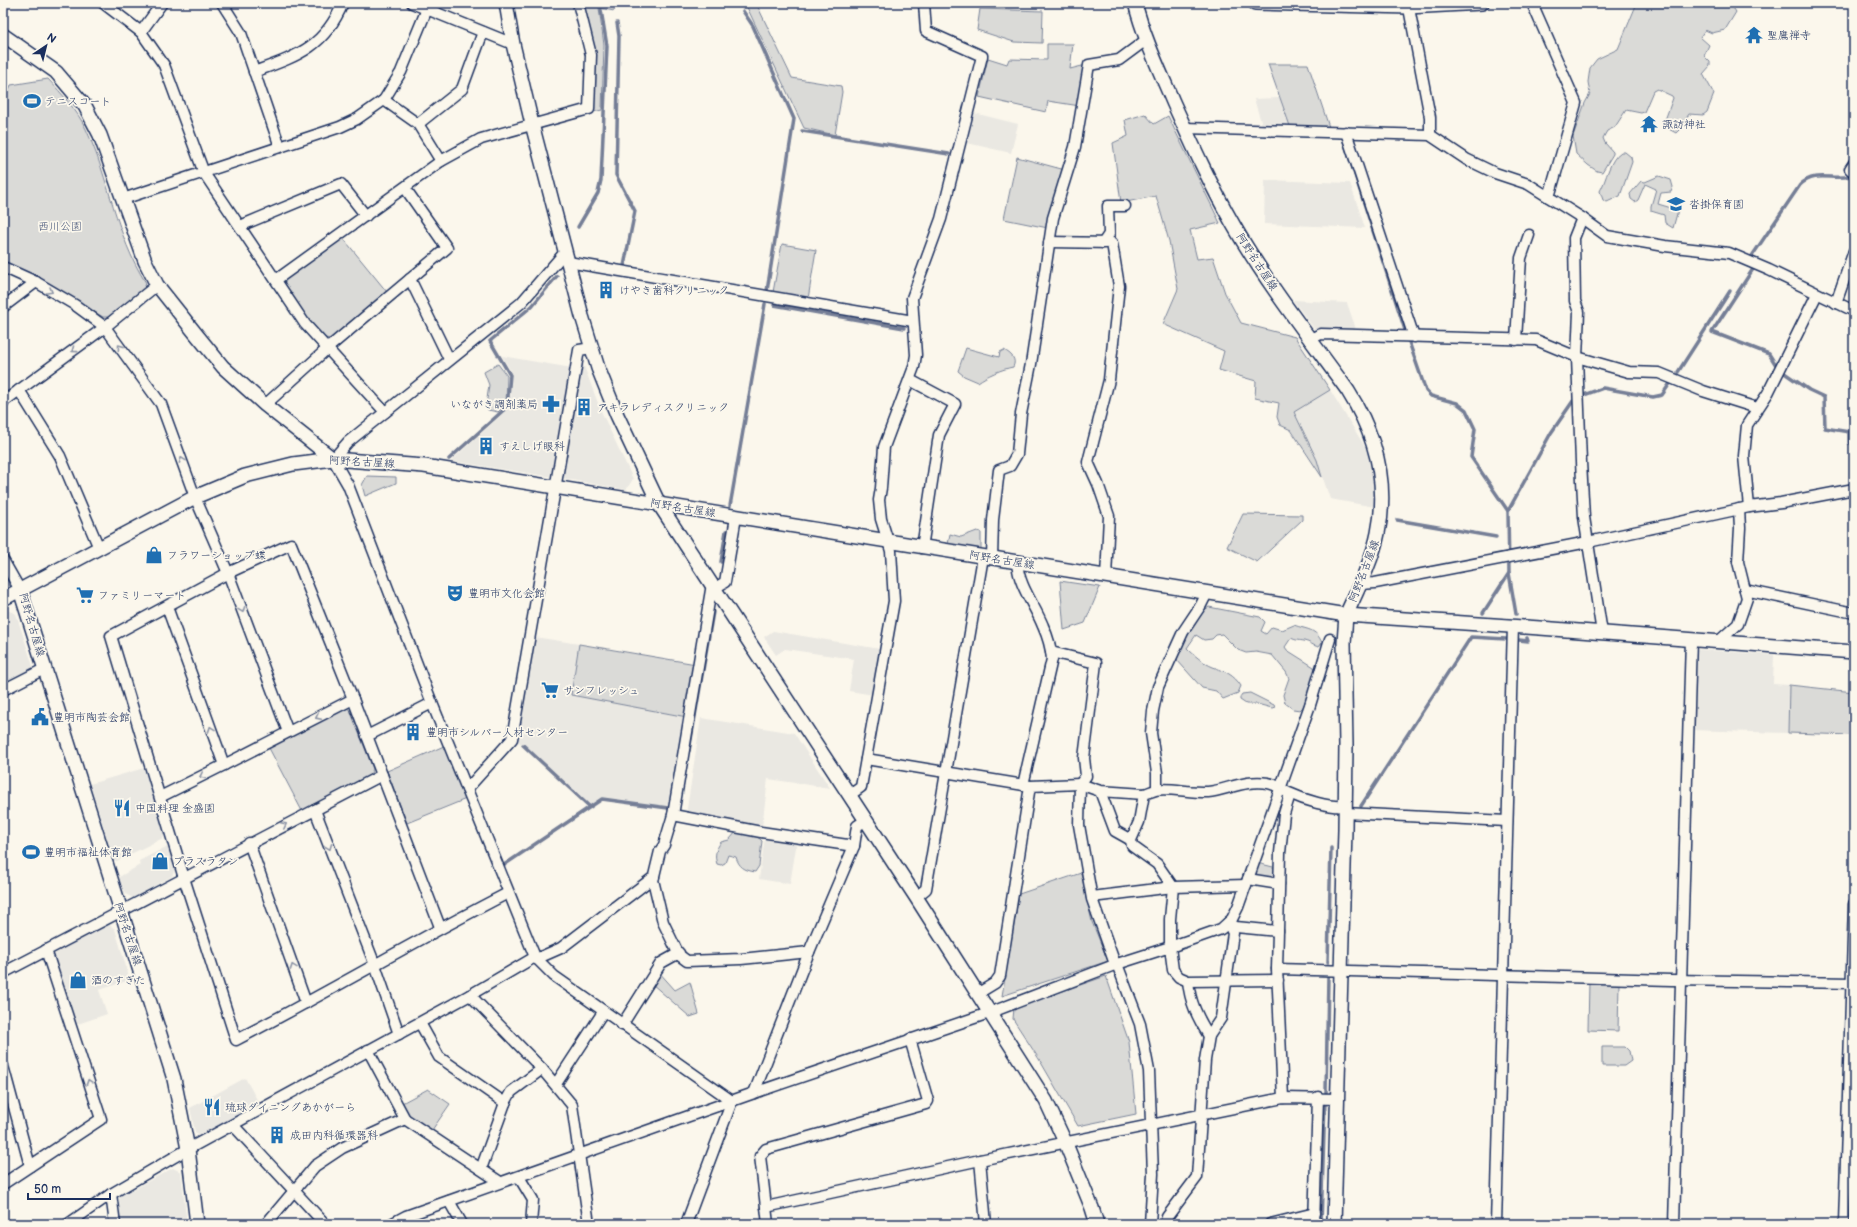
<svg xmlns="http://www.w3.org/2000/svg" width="1857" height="1227" font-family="'Balsamiq Sans','Klee One',sans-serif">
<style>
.built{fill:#eae8e2}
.green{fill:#dadad7;stroke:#7a849a}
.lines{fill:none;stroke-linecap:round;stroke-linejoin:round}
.stream{stroke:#747e96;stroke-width:3.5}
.street-casing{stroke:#1b2f5e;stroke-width:13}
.secondary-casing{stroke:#1b2f5e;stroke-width:16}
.street{stroke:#fbf7ec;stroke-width:10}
.secondary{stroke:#fbf7ec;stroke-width:13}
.oneway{stroke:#8b93a5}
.labels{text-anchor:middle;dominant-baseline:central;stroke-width:3.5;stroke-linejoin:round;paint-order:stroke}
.poi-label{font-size:11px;fill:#1b2f5e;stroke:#fbf7ec;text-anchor:start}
.park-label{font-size:11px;fill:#415176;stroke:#fbf7ec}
.street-label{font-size:11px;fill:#1b2f5e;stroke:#fbf7ec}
</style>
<rect width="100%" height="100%" fill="#fbf7ec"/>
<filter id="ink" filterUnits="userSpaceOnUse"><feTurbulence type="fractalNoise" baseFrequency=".025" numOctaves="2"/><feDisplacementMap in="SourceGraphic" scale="8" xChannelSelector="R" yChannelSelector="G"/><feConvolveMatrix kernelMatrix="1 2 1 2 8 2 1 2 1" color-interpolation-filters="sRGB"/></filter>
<g filter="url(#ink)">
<g class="built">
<polygon points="1280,98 1290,126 1262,125 1254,99"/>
<polygon points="974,113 1018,124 1011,153 967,143"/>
<polygon points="1265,180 1350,183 1365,228 1264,224"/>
<polygon points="1293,300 1347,303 1357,332 1315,330"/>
<polygon points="502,356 572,368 552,477 451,461 510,407 512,373"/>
<polygon points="582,361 601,411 633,479 626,490 566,479 563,477 579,367"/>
<polygon points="1330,390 1367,450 1375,477 1375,507 1330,499 1317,460 1294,411"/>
<polygon points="5,609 16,614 33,666 32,669 3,684 3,610"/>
<polygon points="773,631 880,649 874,695 849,691 854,659 785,649 776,655 764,637"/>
<polygon points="535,637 579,644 571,695 687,717 671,808 601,798 591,805 525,745 518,742 520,725"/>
<polygon points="1693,649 1774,655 1773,684 1789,685 1788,733 1691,730"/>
<polygon points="701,718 794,733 830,788 768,779 762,827 686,815"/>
<polygon points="144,768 164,834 163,838 117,861 114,861 90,784"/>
<polygon points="765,836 797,841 790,884 759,879"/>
<polygon points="166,847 169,848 176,868 172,876 133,898 125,894 119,877 140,865 139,861"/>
<polygon points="108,924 115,929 130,980 99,990 107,1014 75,1025 53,957 56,953"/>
<polygon points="245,1078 260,1105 201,1136 195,1132 190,1108"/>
<polygon points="173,1168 181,1172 187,1224 120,1224 119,1197"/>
</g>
<g class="green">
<polygon points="583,3 615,3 614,11 599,8 604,45 602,110 593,112"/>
<polygon points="745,3 756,3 792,78 841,86 842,92 835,135 804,128"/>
<polygon points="1637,3 1734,3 1732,6 1736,12 1725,30 1712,33 1705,30 1700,37 1709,45 1704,56 1710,62 1710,66 1703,74 1714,94 1707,112 1703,115 1689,114 1679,130 1676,133 1665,127 1665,120 1673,98 1672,96 1657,89 1653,91 1644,112 1641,113 1626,110 1615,127 1607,131 1603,138 1605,143 1613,152 1613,154 1602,172 1597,171 1588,165 1576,154 1573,136 1585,103 1590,94 1588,82 1590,68 1597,59 1618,49"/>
<polygon points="980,9 1043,11 1042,43 1014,42 977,30"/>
<polygon points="1047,44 1073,44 1070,69 1086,65 1080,106 1048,101 1046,112 979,97 988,58 1007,64 1009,59 1047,60"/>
<polygon points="1268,64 1308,64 1329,127 1290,126"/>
<path d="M48 79C62 94 77 110 86 129 110 180 115 234 146 283L144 289 108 317H103L37 277 3 262V103L11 85Z"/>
<polygon points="1145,114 1154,124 1168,116 1220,223 1190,230 1197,259 1213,257 1225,293 1241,323 1295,337 1330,390 1294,412 1317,460 1322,477 1291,430 1280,425 1277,417 1279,403 1255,398 1256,381 1219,370 1224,351 1163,324 1178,289 1169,241 1156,196 1121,203 1113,143 1128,136 1125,120"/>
<path d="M1621 152H1625L1631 157 1632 162 1620 196 1607 202 1603 200 1600 191C1607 179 1609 160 1621 152Z"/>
<polygon points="1017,157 1065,170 1048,228 1004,219"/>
<polygon points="1659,176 1671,180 1673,187 1671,192 1661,193 1658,204 1678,210 1673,228 1665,223 1664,215 1651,211 1651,206 1656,189 1645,184 1638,200 1635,202 1631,199 1630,194 1641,181 1645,182"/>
<polygon points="343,238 387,292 332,339 324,338 308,320 285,286 285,279"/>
<polygon points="782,244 816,250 808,299 774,294 773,292"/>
<path d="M966 348 999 357 1000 352 1004 350C1011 354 1017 359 1013 367 1002 369 986 376 978 382L964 376 958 371Z"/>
<polygon points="498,364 507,376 506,405 498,412 488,410 486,406 489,385 484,372"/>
<polygon points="367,476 396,477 396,483 365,496 362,485"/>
<polygon points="1243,514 1302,515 1302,520 1257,562 1227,547"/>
<polygon points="977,531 981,532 981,549 948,544 950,534 961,537"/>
<polygon points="1060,581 1100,587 1085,623 1064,630"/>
<path d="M1209 607 1260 617 1265 622 1261 631 1266 634 1272 627 1282 630 1294 625C1307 630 1316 628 1322 643L1319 647C1313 646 1310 642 1304 641 1299 640 1297 641 1291 638L1285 647 1287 650 1314 667 1316 671 1303 707 1300 710 1293 709 1285 703 1283 695 1289 678 1286 672 1272 655 1256 652 1246 653 1238 650 1222 634 1216 635 1212 639 1204 640 1196 635 1187 648C1194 655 1203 663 1213 667 1225 671 1234 675 1241 686L1238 693 1223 699 1216 691 1202 688 1177 660 1178 651 1203 611Z"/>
<polygon points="579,644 696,664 687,717 571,695"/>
<polygon points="1789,685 1854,692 1854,735 1788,733"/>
<polygon points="1250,693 1274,705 1275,707 1272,708 1257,704 1246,704 1240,700 1240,697 1242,694"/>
<polygon points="345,707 350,710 373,769 370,775 302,811 269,748"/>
<polygon points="444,746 466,799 407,823 387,771"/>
<path d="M737 831C745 831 757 835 762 841L759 866 755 872C744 870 739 867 736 857L728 855 725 863 721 865 717 864C714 855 716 849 721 842L729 840Z"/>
<polygon points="1257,863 1277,868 1276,881 1252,878"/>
<polygon points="1081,873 1092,922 1108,961 1002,996 1019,894"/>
<polygon points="658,971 675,990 690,982 699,1014 690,1017 652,984"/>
<polygon points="1106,976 1129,1042 1136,1114 1078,1126 1039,1059 1013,1019 1014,1008"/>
<polygon points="1589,982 1619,983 1618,1031 1588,1030"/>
<polygon points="1602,1047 1625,1047 1629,1051 1631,1061 1624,1066 1602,1066"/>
<polygon points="428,1089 450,1104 432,1130 409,1116 402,1103"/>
</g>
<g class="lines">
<g class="stream">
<polyline points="743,11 753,26 794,119 767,291"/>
<polyline points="617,23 619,36 616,175 635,211 624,266"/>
<polyline points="802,131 949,154"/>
<polyline points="1344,141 1405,330"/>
<polyline points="578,227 598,193 601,180 607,46 601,10"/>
<path d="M1752 256 1800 185C1816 170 1832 181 1850 176"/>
<polyline points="1753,269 1712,332 1769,354 1776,365"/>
<polyline points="774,305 904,328"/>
<polyline points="1409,342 1426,391 1431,396 1457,403 1466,410 1475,429 1471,457 1508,511"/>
<polyline points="1678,372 1730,291"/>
<polyline points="1783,372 1809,390 1824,397 1825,428 1849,432 1849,443 1854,443"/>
<polyline points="449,459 507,407 510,375 490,341 532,306 557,276"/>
<polyline points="730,506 765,304"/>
<polyline points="1397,520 1496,537"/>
<polyline points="721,562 726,531"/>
<polyline points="1483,613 1509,573"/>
<polyline points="1516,614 1509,573 1508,511 1551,433 1573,401 1584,395 1603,388 1653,397 1662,395 1671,382"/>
<polyline points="1519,640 1528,641 1527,638"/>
<polyline points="523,745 590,807"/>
<polyline points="689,751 713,612"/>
<polyline points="1361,806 1471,637 1506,639"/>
<polyline points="504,865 602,799 668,808"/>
<polyline points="1328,962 1331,848"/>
<polyline points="1326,1093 1328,976"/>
<polyline points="1321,1224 1325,1101"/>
</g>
<g class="street-casing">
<g id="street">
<polyline points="103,3 141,32 164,65 204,173 305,324 385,412"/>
<polyline points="222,3 241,33 280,147"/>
<polyline points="412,3 513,44"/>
<polyline points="1408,3 1430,117 1430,135"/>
<polyline points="1532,3 1576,103 1549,197"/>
<polyline points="141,32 162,3"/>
<path d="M254 72C297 56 324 48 343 3"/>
<polyline points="384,100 418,124 441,161"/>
<polyline points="418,124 462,89 483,32"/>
<polyline points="1185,128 1430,135 1466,159 1495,173 1528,184 1582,218 1607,236 1665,246 1729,253 1769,270 1854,311"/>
<polyline points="1346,132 1414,337"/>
<polyline points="1854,163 1850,169 1854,172"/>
<polyline points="123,199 340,127 357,119 384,100 401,72 427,9"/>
<polyline points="1582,218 1574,238 1575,301 1579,312 1577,357 1581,462 1584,517 1602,633"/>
<polyline points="240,226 341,184 366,216"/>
<polyline points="1049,242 1112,243 1119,286 1109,380 1088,462 1098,484 1109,516 1106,577"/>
<polyline points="1103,243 1109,234 1108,206 1125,206"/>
<polyline points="565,252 521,303 348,442 333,459 348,485 432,703 535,957 554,976 732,1101"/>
<polyline points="568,262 913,321"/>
<polyline points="3,267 36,282 75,305 105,327 161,404 195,497 228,573 288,732"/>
<polyline points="410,279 449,359"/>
<polyline points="276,280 441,161 481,139 589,109 591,55 578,3"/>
<polyline points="1836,303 1854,251"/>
<polyline points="3,307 36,282"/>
<polyline points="1310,339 1321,334 1536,340 1577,357 1629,372 1659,373 1703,391 1757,408"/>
<polyline points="1516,340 1521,258 1529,235"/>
<polyline points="910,380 955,404 939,435 922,548"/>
<polyline points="19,390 60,456 99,548"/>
<polyline points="3,402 105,327 157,285"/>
<polyline points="265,405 328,348 447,248 405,188"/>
<polyline points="1749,507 1744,456 1747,425 1768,393 1817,294"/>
<polyline points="992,559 993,520 999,470 1010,466 1017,454 1021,414 1031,364 1053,218 1075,147 1089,65 1119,60 1146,40"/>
<polyline points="3,560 20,590"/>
<path d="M1017 563C1019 586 1034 604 1043 626 1048 637 1051 647 1052 659L1023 785"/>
<polyline points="712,584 673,815 664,845 660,851 653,880 663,922 679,955 687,961 741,959 809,952"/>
<polyline points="1361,584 1375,583 1588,542 1749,507 1781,503 1854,489"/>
<polyline points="715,588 725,582 736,517"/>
<polyline points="1745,590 1854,613"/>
<polyline points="167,607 224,765"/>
<polyline points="1719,641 1738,624 1747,598 1738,562 1740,528 1739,509"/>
<polyline points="1051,652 1096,663 1084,758 1086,776 1080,784 1079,825 1092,899 1115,964"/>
<polyline points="3,690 44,669"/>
<polyline points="367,736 432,703"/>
<polyline points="866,759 1030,786 1080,784 1100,791 1144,794"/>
<polyline points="467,789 512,739 579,350 592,348"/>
<polyline points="1157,789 1157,773 1151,733 1153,711 1158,687 1183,632 1201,605 1207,593"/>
<polyline points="1100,791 1115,831 1131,840"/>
<polyline points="850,795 861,787 894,601 891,551 881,519 879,500 881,488 884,447 914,367 916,355 912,298 941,219 982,56 926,31 924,3"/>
<polyline points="160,797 224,765 353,699"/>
<polyline points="315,810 375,965 399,1034"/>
<polyline points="1345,813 1507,821"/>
<polyline points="673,815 761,832 854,846"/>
<polyline points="249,843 306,1003"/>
<polyline points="1248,879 1279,884"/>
<polyline points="916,897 926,889 983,557"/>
<polyline points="1092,897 1173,887 1246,885"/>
<polyline points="1228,923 1236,927 1278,931"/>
<path d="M440 927 353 699 291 544 228 573 111 636 184 878 236 1040C327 993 416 940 508 893"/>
<polyline points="536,959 561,948 654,877"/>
<polyline points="1117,964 1140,1024 1149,1071 1153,1174 1150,1224"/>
<polyline points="1277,969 1671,980 1854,983"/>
<polyline points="3,973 382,775"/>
<path d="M1278 980 1188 981 1179 977 1173 970 1170 947V919L1173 887 1157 864 1132 846 1131 840 1139 822 1144 794C1148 793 1152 791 1156 790 1166 787 1193 793 1208 792 1227 790 1246 779 1268 783 1276 784 1282 790 1289 793 1304 800 1330 808 1345 806"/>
<path d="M1188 981C1190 1003 1198 1018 1209 1036"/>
<polyline points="977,994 995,983 1000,976 1030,786"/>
<polyline points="470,995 542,1069 572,1105 589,1224"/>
<polyline points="420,1023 439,1057 505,1103 511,1092 542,1069"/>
<polyline points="622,1025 661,963 679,953"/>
<polyline points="368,1050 405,1119 500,1182"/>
<polyline points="3,1066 30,1166"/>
<polyline points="556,1084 603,1012"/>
<polyline points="754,1093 809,952 854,846 857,826 866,820"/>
<polyline points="1283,1098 1277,969 1280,853 1284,814 1290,794"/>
<polyline points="233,1125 325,1224"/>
<polyline points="980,1160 986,1224"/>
<polyline points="481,1169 505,1103"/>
<polyline points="519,1177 533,1200 531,1224"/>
<polyline points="3,1184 101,1119 46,950"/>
<polyline points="111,1194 115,1224"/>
<polyline points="449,1201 462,1224"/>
<polyline points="766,1207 980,1160 1283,1098 1338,1099"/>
<polyline points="68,1224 111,1194 188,1149 470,995 535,957"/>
<polyline points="266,1224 315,1166 342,1148 405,1119"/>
<polyline points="391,1224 406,1216 754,1093 989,1013 1117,964 1170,947 1221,929 1232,919 1238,907 1310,705 1330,639"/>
<polyline points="686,1224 732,1101"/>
<polyline points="768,1224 760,1156 766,1149 926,1104 928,1101 910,1039"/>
<polyline points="1167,1224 1167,1217 1197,1177 1205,1060 1209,1036 1221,1018 1233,933 1228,923"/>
<polyline points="1270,1224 1315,1213"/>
<polyline points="1314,1224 1318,1097"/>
<polyline points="1496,1224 1513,626"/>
<polyline points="1674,1224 1691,639"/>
<polyline points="1844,1224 1854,904"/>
</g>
</g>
<g class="secondary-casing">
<g id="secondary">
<polyline points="506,3 513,44 532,124 582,316 598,368 617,415 659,504 916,897 1046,1101 1066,1144 1092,1208 1097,1224"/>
<polyline points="1255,3 1408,7 1482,3"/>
<polyline points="3,35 56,72 85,106 100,135 145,261 157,285 196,334 223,367 265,405 333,459"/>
<polyline points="20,590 174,1079 188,1149 197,1224"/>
<path d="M3 599 195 497 245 476 293 464 333 459 424 466 1346 615C1357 591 1373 559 1378 533 1389 481 1375 434 1348 391 1309 337 1267 284 1234 226 1211 186 1192 144 1173 102 1159 69 1144 38 1135 3"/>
<polyline points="1334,1224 1345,830 1346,745 1344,643 1346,615 1540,628 1854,652"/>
</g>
</g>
<use href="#street" class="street"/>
<use href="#secondary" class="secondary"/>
</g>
<defs><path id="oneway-chevron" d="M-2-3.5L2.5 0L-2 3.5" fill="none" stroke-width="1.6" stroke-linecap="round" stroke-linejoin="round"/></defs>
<g class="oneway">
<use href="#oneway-chevron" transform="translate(50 291) rotate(30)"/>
<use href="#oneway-chevron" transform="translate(120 347) rotate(-126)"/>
<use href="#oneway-chevron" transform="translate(74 350) rotate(144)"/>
<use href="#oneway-chevron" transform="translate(182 460) rotate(-110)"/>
<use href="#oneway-chevron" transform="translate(242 610) rotate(69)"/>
<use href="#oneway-chevron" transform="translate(318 717) rotate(153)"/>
<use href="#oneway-chevron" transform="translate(211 729) rotate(-110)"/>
<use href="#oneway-chevron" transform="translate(202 776) rotate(154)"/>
<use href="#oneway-chevron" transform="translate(284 825) rotate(-27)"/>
<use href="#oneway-chevron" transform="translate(329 847) rotate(69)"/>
<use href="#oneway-chevron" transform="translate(293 967) rotate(-110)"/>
<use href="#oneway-chevron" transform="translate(89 1082) rotate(-108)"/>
</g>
</g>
<defs>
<g id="temple-bare" transform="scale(1.38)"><path d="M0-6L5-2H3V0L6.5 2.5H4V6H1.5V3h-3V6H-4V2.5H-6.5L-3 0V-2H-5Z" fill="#1f6fb2" stroke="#fbf7ec" stroke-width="2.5" paint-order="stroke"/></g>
<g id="stadium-bare" transform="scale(1.38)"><path d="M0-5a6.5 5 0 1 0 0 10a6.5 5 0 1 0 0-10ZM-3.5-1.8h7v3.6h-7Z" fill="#1f6fb2" stroke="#fbf7ec" stroke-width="2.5" paint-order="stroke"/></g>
<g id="school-bare" transform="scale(1.38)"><path d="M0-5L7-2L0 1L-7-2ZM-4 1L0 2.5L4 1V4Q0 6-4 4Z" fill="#1f6fb2" stroke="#fbf7ec" stroke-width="2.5" paint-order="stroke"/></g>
<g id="building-bare" transform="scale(1.38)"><path d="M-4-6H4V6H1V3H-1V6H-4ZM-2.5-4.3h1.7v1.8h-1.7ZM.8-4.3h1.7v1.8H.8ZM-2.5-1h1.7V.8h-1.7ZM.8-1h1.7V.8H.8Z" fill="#1f6fb2" stroke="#fbf7ec" stroke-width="2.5" paint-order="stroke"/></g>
<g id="pharmacy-bare" transform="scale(1.38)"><path d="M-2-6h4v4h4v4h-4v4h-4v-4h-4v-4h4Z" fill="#1f6fb2" stroke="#fbf7ec" stroke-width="2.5" paint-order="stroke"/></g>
<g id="shop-bare" transform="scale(1.38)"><path d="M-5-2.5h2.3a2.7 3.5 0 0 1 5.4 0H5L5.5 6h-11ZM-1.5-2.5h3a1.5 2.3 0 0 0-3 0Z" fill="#1f6fb2" stroke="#fbf7ec" stroke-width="2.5" paint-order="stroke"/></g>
<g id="theatre-bare" transform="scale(1.38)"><path d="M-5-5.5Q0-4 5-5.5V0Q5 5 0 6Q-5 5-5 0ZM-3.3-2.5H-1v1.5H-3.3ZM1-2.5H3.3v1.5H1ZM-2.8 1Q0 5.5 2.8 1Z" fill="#1f6fb2" stroke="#fbf7ec" stroke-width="2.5" paint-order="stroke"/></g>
<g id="supermarket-bare" transform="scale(1.38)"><path d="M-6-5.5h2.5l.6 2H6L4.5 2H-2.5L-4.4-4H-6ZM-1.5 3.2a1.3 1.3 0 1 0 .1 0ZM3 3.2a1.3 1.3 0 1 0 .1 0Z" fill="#1f6fb2" stroke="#fbf7ec" stroke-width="2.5" paint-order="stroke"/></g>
<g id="civic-bare" transform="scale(1.38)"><path d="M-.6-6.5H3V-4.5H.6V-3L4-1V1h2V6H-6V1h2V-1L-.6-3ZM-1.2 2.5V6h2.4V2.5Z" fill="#1f6fb2" stroke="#fbf7ec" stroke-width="2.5" paint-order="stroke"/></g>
<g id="restaurant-bare" transform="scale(1.38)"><path d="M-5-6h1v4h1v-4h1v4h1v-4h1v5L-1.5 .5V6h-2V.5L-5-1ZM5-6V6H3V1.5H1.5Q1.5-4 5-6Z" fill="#1f6fb2" stroke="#fbf7ec" stroke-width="2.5" paint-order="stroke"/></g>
</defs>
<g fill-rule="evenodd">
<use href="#temple-bare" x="1754" y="35"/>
<use href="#stadium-bare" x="32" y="101"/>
<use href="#temple-bare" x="1649" y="124"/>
<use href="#school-bare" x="1676" y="204"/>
<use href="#building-bare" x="606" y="290"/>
<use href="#pharmacy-bare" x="551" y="404"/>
<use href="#building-bare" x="584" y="407"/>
<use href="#building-bare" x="486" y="446"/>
<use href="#shop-bare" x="154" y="555"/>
<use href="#theatre-bare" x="455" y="593"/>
<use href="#supermarket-bare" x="85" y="595"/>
<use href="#supermarket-bare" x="550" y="690"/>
<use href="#civic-bare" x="40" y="717"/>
<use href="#building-bare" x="413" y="732"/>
<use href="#restaurant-bare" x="122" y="808"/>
<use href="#stadium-bare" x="31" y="852"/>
<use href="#shop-bare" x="160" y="861"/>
<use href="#shop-bare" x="78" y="980"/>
<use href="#restaurant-bare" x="212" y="1107"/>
<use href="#building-bare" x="277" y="1135"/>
</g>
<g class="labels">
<g class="poi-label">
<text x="1767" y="35">聖鷹禅寺</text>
<text x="45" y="101">テニスコート</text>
<text x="1662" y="124">諏訪神社</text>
<text x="1689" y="204">沓掛保育園</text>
<text x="619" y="290">けやき歯科クリニック</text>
<text x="538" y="404" text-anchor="end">いながき調剤薬局</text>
<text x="597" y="407">アキラレディスクリニック</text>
<text x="499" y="446">すえしげ眼科</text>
<text x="167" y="555">フラワーショップ蝶</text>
<text x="468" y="593">豊明市文化会館</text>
<text x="98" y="595">ファミリーマート</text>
<text x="563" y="690">サンフレッシュ</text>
<text x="53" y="717">豊明市陶芸会館</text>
<text x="426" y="732">豊明市シルバー人材センター</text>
<text x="135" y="808">中国料理 金盛園</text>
<text x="44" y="852">豊明市福祉体育館</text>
<text x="173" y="861">プラスラタン</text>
<text x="91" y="980">酒のすぎた</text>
<text x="225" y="1107">琉球ダイニングあかがーら</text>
<text x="290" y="1135">成田内科循環器科</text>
</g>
<g class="park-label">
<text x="60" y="226">西川公園</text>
</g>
<g class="street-label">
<text transform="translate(1257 262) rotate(57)">阿野名古屋線</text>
<text transform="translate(362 462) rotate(3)">阿野名古屋線</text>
<text transform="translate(683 508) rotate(9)">阿野名古屋線</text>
<text transform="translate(1002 560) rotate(9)">阿野名古屋線</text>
<text transform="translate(1364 571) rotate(-69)">阿野名古屋線</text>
<text transform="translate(32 625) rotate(74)">阿野名古屋線</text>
<text transform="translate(128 934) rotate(72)">阿野名古屋線</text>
</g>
</g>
<rect width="1857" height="1227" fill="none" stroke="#fbf7ec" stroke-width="16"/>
<rect x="8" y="8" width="1841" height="1211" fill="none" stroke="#1b2f5e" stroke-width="1.5" filter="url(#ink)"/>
<g transform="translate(46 46) rotate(35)" stroke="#fbf7ec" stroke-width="3" paint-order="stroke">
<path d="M0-3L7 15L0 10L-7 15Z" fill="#1b2f5e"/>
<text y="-6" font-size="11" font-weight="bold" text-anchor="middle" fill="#1b2f5e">N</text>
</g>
<path d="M28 1193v6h82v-6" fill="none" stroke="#1b2f5e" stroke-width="2"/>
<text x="34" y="1193" font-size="12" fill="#1b2f5e" stroke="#fbf7ec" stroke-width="3" paint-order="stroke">50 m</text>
</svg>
